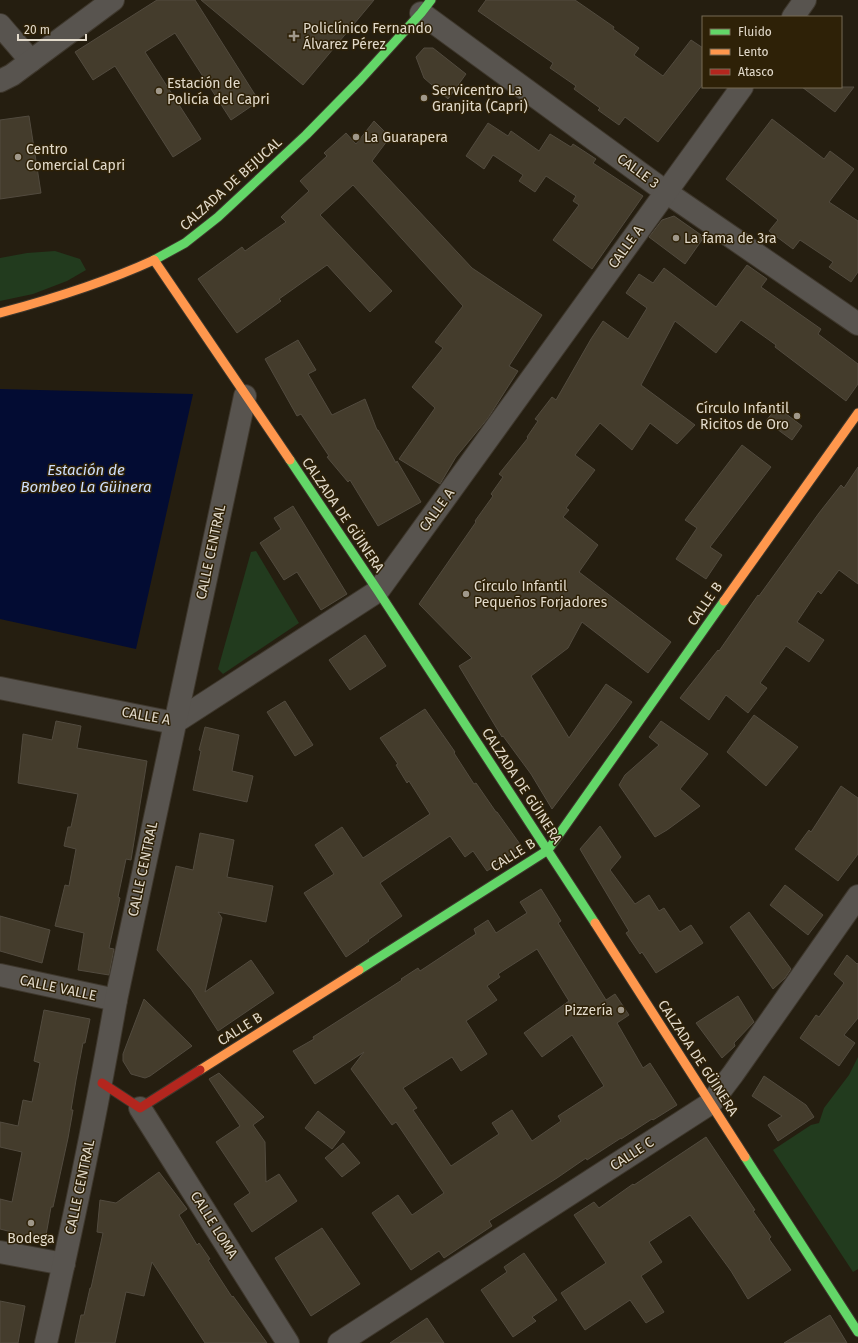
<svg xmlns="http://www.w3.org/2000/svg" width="858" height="1343" font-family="'Fira Sans',sans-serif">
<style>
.green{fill:#223b1e}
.water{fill:#030c33}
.building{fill:#443c2c;stroke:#524b3f;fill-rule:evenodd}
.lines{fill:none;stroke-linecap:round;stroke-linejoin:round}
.street-casing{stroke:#3e372c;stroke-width:24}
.fast-casing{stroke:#3e372c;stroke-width:11}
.slow-casing{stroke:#3e372c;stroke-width:11}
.jam-casing{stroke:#3e372c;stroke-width:11}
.street{stroke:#58544f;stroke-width:22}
.fast{stroke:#63d668;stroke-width:9}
.slow{stroke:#ff974d;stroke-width:9}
.jam{stroke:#b3261e;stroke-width:9}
.poi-dot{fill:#a0988a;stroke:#2e2107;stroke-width:1.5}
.labels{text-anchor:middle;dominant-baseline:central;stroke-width:3;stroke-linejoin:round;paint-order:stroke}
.poi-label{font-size:14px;fill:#e2dacb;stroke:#2e2107;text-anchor:start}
.street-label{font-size:14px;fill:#e2dacb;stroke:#2e2107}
.water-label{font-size:15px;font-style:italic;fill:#cddfff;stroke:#2e2107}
</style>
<rect width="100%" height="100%" fill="#251e10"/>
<g class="green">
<polygon points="55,251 80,259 86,270 67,281 33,294 0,301 0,258 27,253"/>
<polygon points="256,551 299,623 223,674 218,669 251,552"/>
<polygon points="858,1057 858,1269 853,1272 773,1150 811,1125 819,1123 824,1108 849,1075"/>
</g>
<polygon class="water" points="0,389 193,394 136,649 0,619"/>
<g class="building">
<polygon points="157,0 195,0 259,101 231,120 175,33 145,52 201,139 173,157 115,66 93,80 75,52"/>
<polygon points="201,0 374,0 303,85"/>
<polygon points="486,0 575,0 614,27 613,29 639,48 634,55 663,76 691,40 703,48 703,84 658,142 625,117 619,125 598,110 600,108 574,89 576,86 550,68 553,63 478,11"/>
<polygon points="424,48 433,48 466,74 448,99 424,78 416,57"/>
<polygon points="802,87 854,87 835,112"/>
<polygon points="29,116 41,193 0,199 0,120"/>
<polygon points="772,119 824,159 830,151 854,169 829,202 858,221 858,272 851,282 829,267 833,262 800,240 793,249 769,231 778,220 726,179"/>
<polygon points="374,121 390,137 372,161 472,268 542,315 509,366 518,371 488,418 456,457 440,484 399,459 435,408 412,387 443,348 435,342 463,306 353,185 320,215 392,291 370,312 327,265 279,299 281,301 237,333 198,279 242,247 245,251 286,222 281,217 309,191 300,181 327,156 324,153 346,133 356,144"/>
<polygon points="488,123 508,136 511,131 539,151 550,134 571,147 573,144 596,159 593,163 643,196 592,269 553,240 579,205 573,201 576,196 546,176 535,192 519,181 523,175 493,155 484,169 466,156"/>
<polygon points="674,216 704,237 685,264 649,237 662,220"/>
<polygon points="747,265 767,279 761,287 821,329 818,334 858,364 858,384 846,401 775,347 776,345 741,320 716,353 675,321 641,385 695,425 677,444 650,423 632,450 600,423 575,455 595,470 566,508 569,510 563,517 598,545 579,572 671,642 648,673 582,622 568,648 531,676 569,738 606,684 632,702 614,727 552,809 531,774 503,736 502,737 459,666 472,658 419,604 476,522 475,521 493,496 491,494 503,477 499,474 528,438 527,437 538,421 535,419 552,397 556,400 591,339 603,321 628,339 647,308 626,293 639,274 653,283 664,268 716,307"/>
<polygon points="298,340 316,370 308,374 332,415 365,399 377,430 378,430 396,463 397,461 421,502 378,526 350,480 348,482 327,457 329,456 301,414 297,416 265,359"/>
<polygon points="777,407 802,426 792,440 766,421"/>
<polygon points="742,445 771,467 710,547 722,555 706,579 676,559 697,528 685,520"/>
<polygon points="858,467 858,584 839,570 821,594 818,591 797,622 824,640 809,662 786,646 760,683 767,688 748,713 726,695 709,720 680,698 718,650 719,651 758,595 759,596 819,513 841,485 844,488"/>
<polygon points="293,506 347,594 321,610 297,572 284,580 260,543 281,529 274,518"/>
<polygon points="365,635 386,666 350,690 329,660"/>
<polygon points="285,701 313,745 295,756 267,712"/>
<polygon points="425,709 455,752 454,753 474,784 476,783 496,812 497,812 522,847 487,871 473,851 465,857 450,836 380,883 402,916 368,940 369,941 346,957 304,893 334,874 315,845 342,827 363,858 430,814 409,781 407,783 396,765 398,764 380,738"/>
<polygon points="754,715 798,747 766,786 727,752"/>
<polygon points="56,721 81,726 77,748 147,761 131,860 126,859 118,897 120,898 109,948 114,949 109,975 78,970 84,933 55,926 65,885 69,886 76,849 64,846 68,827 71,827 78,794 18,783 23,734 52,740"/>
<polygon points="661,721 708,754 680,789 700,806 667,830 655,837 619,785 625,775 659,745 649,737"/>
<polygon points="205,727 239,735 232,771 253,776 247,802 193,790 201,751 199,750"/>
<polygon points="841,786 858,798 858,854 838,881 795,849 809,830 811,832"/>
<polygon points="600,826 621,857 610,870 635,904 649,895 659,911 664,908 680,932 691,925 703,943 656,973 642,952 640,954 626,933 629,931 580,849"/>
<polygon points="200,833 234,840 227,877 273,886 266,922 218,912 222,918 205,992 251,960 274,993 218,1031 191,989 157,950 176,866 193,870"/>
<polygon points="785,885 823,915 808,935 770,905"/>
<path d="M541 889 561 921 558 923 606 1000 615 994 629 1015 617 1023 643 1068 650 1063 677 1105 653 1120 652 1119 621 1139V1138L587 1160 586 1158 557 1178 489 1221 492 1226 444 1258 439 1251 411 1270 372 1213 398 1195 412 1215 444 1193 396 1122 392 1125 351 1069 364 1052 315 1084 293 1051 314 1039 313 1037 402 980 401 979 418 968 420 971 476 934 474 929 488 920 496 933 527 913 520 902ZM537 949 569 1001 524 1033 542 1057 572 1035 604 1086 558 1116 561 1121 532 1141 512 1110 492 1123 499 1134 451 1166 413 1110 417 1108 403 1088 452 1057 461 1071 487 1054 466 1021 497 1000 487 986 500 977 498 974Z"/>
<polygon points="749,912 791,969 785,978 773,989 730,927"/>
<polygon points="0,916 50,930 42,963 0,951"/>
<polygon points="847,955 857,964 858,963 858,1018 844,1035 855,1043 839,1066 800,1038 816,1015 819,1017 844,983 834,974"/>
<polygon points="738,996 754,1022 734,1043 735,1046 722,1058 696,1023"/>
<polygon points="144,999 192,1046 150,1076 145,1078 131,1074 123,1061 123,1054"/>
<polygon points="44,1010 90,1019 85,1043 83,1043 76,1080 71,1110 73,1110 68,1138 53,1207 51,1207 45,1241 11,1234 12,1232 0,1229 0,1199 12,1202 22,1152 0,1147 0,1122 18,1126 23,1100 32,1102 40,1063 34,1061"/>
<polygon points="219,1073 264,1117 253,1125 265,1142 266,1182 279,1174 297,1201 252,1232 234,1204 250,1193 216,1142 240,1126 209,1079"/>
<polygon points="764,1076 806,1105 814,1117 778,1141 768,1125 782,1116 752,1096"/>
<polygon points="318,1111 345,1132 332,1149 305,1128"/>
<polygon points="706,1137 755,1210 753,1211 771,1237 769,1239 791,1270 748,1299 731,1271 690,1215 649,1242 662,1262 641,1276 664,1312 646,1323 630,1300 585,1330 561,1293 606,1263 574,1215 594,1202 599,1208 633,1184 634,1185"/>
<polygon points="343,1143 360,1163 342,1177 325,1158"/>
<polygon points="159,1172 187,1209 179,1215 197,1245 199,1243 210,1259 208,1260 232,1297 233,1296 267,1343 205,1343 152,1262 144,1296 126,1292 115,1343 75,1343 81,1315 84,1315 90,1288 91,1288 103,1233 97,1232 100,1200 116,1203"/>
<polygon points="322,1228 360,1284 311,1316 275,1258"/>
<polygon points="524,1253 557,1300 532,1317 536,1321 513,1337 481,1290 507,1272 504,1267"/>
<polygon points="0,1301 25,1306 18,1343 0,1343"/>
<polygon points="830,1315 847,1343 784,1343"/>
<polygon points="427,1318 444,1343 390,1343"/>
</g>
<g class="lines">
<g class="street-casing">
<g id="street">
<polyline points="421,13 666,192 858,324"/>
<polyline points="793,17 805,0"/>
<polyline points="0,25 31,61"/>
<polyline points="0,81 12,75 113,0"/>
<polyline points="0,688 174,723 378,591 742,87"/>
<polyline points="0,975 116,1000"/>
<polyline points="140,1108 288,1343"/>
<polyline points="0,1252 64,1264"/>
<path d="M46 1343C72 1229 96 1115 116 1000L245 396"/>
<polyline points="339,1343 711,1103 733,1074 858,896"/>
</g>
</g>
<g class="fast-casing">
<g id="fast">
<polyline points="154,260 185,243 218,217 306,135 360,80 421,13 431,0"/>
<polyline points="290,460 378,591 595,923"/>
<polyline points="359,970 548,850 724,601"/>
<polyline points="745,1157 858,1332"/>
</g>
</g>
<g class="slow-casing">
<g id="slow">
<polyline points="154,260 290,460"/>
<path d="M0 313C52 299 104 283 154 260"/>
<polyline points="724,601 858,413"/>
<polyline points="595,923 745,1157"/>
<polyline points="200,1070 359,970"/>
</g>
</g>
<g class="jam-casing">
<polyline id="jam" points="102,1083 140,1108 200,1070"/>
</g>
<use href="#street" class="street"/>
<use href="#fast" class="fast"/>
<use href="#slow" class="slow"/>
<use href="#jam" class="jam"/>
</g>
<g class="poi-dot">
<path d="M292 30h4v4h4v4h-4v4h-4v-4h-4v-4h4z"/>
<circle cx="159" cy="91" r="4"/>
<circle cx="424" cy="98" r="4"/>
<circle cx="356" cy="137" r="4"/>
<circle cx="18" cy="157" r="4"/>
<circle cx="676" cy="238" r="4"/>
<circle cx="797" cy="416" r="4"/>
<circle cx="466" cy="594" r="4"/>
<circle cx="621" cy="1010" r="4"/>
<circle cx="31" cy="1223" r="4"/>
</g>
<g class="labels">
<g class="poi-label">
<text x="303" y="28">Policlínico Fernando<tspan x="303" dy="16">Álvarez Pérez</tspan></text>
<text x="167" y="83">Estación de<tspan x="167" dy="16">Policía del Capri</tspan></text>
<text x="432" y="90">Servicentro La<tspan x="432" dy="16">Granjita (Capri)</tspan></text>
<text x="364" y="137">La Guarapera</text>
<text x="26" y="149">Centro<tspan x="26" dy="16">Comercial Capri</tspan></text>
<text x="684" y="238">La fama de 3ra</text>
<text x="789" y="408" text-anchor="end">Círculo Infantil<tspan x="789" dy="16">Ricitos de Oro</tspan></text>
<text x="474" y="586">Círculo Infantil<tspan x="474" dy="16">Pequeños Forjadores</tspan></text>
<text x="613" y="1010" text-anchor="end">Pizzería</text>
<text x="31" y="1238" text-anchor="middle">Bodega</text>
</g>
<g class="street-label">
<text transform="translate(638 171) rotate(36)">CALLE 3</text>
<text transform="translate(231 184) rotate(-42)">CALZADA DE BEJUCAL</text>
<text transform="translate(626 247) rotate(-54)">CALLE A</text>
<text transform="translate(437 510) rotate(-54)">CALLE A</text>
<text transform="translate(343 515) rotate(56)">CALZADA DE GÜINERA</text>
<text transform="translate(211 552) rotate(-78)">CALLE CENTRAL</text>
<text transform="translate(705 604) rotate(-55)">CALLE B</text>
<text transform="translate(146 716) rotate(10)">CALLE A</text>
<text transform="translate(522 786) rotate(57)">CALZADA DE GÜINERA</text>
<text transform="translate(513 855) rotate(-32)">CALLE B</text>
<text transform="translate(143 869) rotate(-78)">CALLE CENTRAL</text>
<text transform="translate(58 988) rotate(12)">CALLE VALLE</text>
<text transform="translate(240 1029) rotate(-32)">CALLE B</text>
<text transform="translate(698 1058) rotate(57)">CALZADA DE GÜINERA</text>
<text transform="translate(632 1154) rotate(-33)">CALLE C</text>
<text transform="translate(80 1187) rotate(-78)">CALLE CENTRAL</text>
<text transform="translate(214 1225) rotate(58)">CALLE LOMA</text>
</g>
<g class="water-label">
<text x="86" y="470">Estación de<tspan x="86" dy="17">Bombeo La Güinera</tspan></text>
</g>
</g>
<rect x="702" y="16" width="140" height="72" fill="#2e2107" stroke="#766b55"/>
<rect x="710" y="29" width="20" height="6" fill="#63d668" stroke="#766b55"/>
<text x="738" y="36" font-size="12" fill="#e2dacb">Fluido</text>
<rect x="710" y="49" width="20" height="6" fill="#ff974d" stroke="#766b55"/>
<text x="738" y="56" font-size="12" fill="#e2dacb">Lento</text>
<rect x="710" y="69" width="20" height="6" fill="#b3261e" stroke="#766b55"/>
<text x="738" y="76" font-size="12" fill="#e2dacb">Atasco</text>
<path d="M18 34v6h68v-6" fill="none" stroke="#e2dacb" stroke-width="2"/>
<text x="24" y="34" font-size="12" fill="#e2dacb" stroke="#2e2107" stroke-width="3" paint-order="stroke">20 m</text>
</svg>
